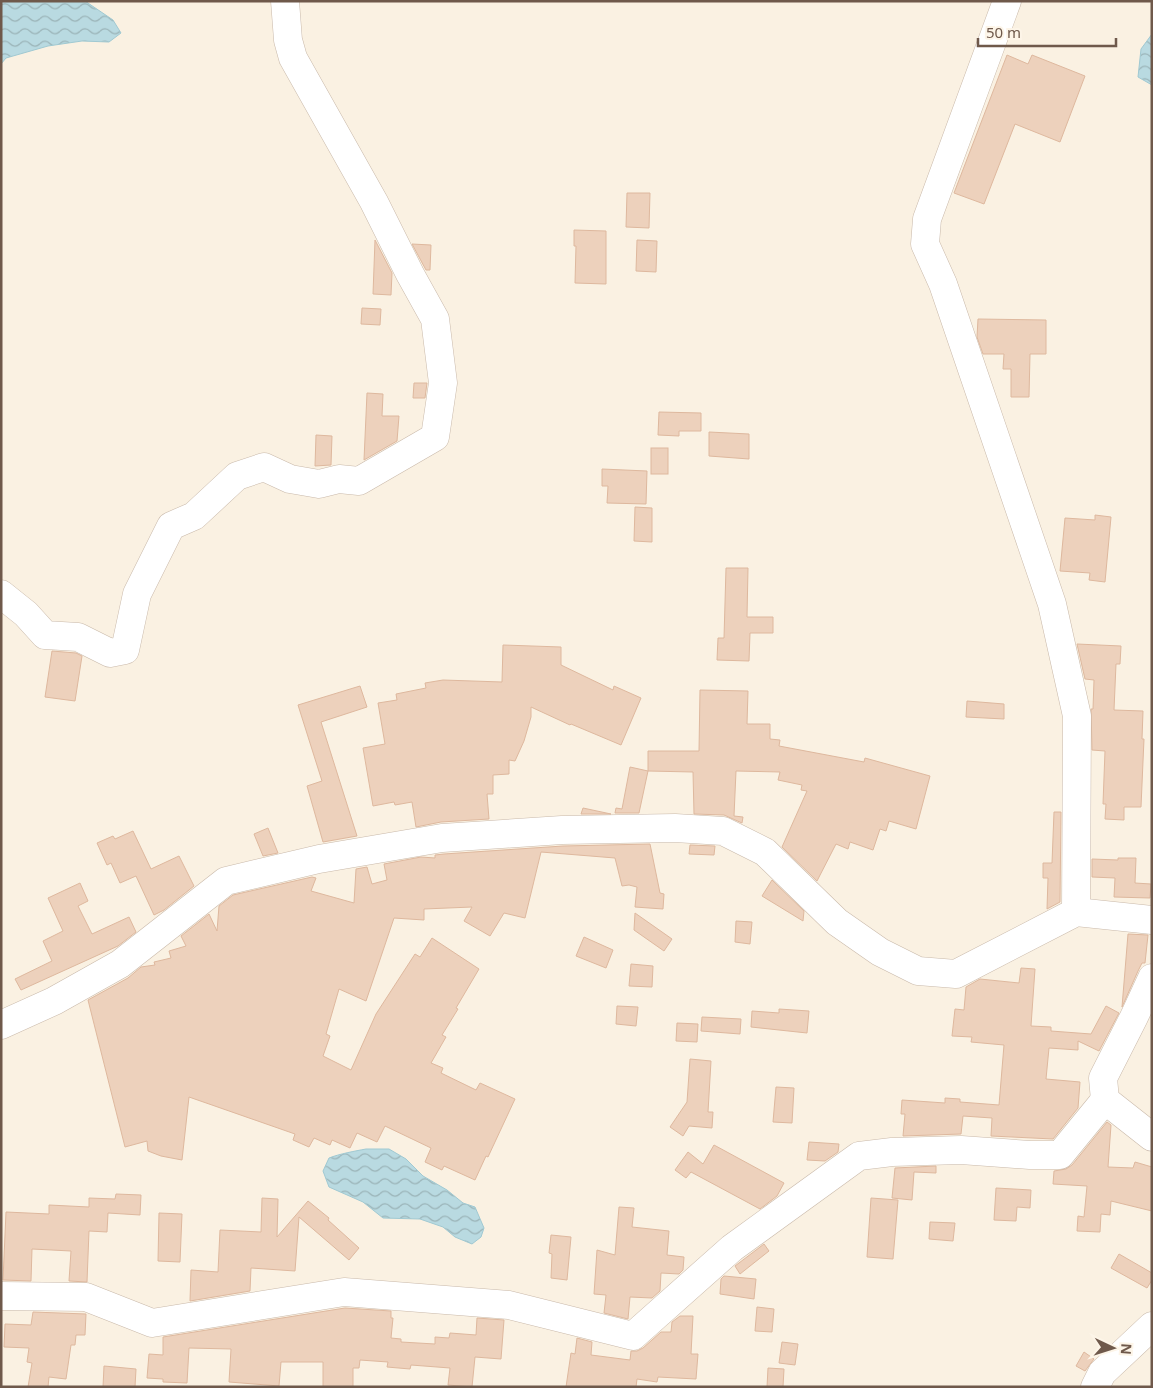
<svg xmlns="http://www.w3.org/2000/svg" width="1153" height="1388" font-family="'Noto Sans',sans-serif">
<style>
.water{fill:url(#water-waves);stroke:#a0c9d2}
.building{fill:#edd1bc;stroke:#deb89e}
.lines{fill:none;stroke-linecap:round;stroke-linejoin:round}
.minor-casing{stroke:#c9b9aa;stroke-width:29}
.minor{stroke:#fff;stroke-width:28}
</style>
<defs>
<pattern id="water-waves" width="16" height="10" patternUnits="userSpaceOnUse" patternTransform="scale(1.25)"><rect width="16" height="10" fill="#b9dae1"/><path d="M0 5q4-4 8 0t8 0" fill="none" stroke="#9bb4b8"/></pattern>
</defs>
<rect width="100%" height="100%" fill="#faf1e2"/>
<g class="water">
<polygon points="1,1 85,1 113,20 121,33 109,42 82,41 48,46 6,58 1,64"/>
<polygon points="1152,34 1152,85 1138,77 1141,49"/>
<path d="M366 1149H389L406 1159 423 1176 447 1190 463 1203 475 1207 484 1228 481 1237 472 1244 455 1237 443 1227 420 1219 383 1218 363 1202 329 1187 323 1171 329 1158C339 1154 355 1151 366 1149Z"/>
</g>
<g class="building">
<polygon points="1007,55 1028,64 1032,55 1085,76 1060,142 1015,124 984,204 954,193"/>
<polygon points="627,193 650,193 649,228 626,227"/>
<polygon points="574,230 606,231 606,284 575,283 576,246 574,246"/>
<polygon points="375,240 392,273 391,295 373,294"/>
<polygon points="637,240 657,241 656,272 636,271"/>
<polygon points="412,244 431,245 430,270 426,270"/>
<polygon points="362,308 381,309 380,325 361,324"/>
<polygon points="978,319 1046,320 1046,354 1030,354 1029,397 1011,397 1011,369 1003,369 1004,354 983,354 977,337"/>
<polygon points="414,383 427,383 425,398 413,398"/>
<polygon points="367,393 383,394 382,416 399,416 397,441 364,460"/>
<polygon points="659,412 701,413 701,431 679,431 679,436 658,435"/>
<polygon points="709,432 749,434 749,459 709,456"/>
<polygon points="316,435 332,436 331,465 315,466"/>
<rect x="651" y="448" width="17" height="26"/>
<polygon points="602,469 647,471 646,504 607,503 608,486 602,486"/>
<polygon points="635,507 652,508 652,542 634,541"/>
<polygon points="1095,515 1111,517 1105,582 1089,580 1090,573 1060,571 1065,518 1095,520"/>
<polygon points="726,568 748,568 747,617 773,617 773,633 750,633 749,661 717,660 718,638 724,638"/>
<polygon points="1077,644 1121,646 1120,664 1116,664 1114,710 1143,711 1142,739 1144,739 1141,807 1124,807 1124,820 1105,819 1106,804 1103,804 1105,751 1092,750 1091,709 1093,709 1094,680 1085,679"/>
<polygon points="503,645 561,647 561,665 613,690 614,686 641,698 621,745 571,724 570,725 531,707 531,717 524,741 515,761 509,760 509,774 493,775 493,794 487,794 489,819 441,822 416,827 412,802 395,805 394,802 373,806 363,748 385,744 378,703 397,700 396,694 426,688 425,683 443,680 502,682"/>
<polygon points="52,651 76,653 82,656 75,701 45,697"/>
<polygon points="360,686 367,707 321,722 357,836 323,842 307,786 322,781 298,705"/>
<polygon points="700,690 748,691 747,724 770,724 770,739 780,740 779,746 864,762 865,758 930,776 916,829 889,821 886,831 880,829 873,850 850,842 848,849 836,844 817,881 782,847 807,791 801,790 802,785 778,780 780,772 736,771 734,816 743,817 742,823 724,815 694,814 693,772 648,771 639,813 615,813 616,808 622,809 630,767 648,771 648,751 699,751"/>
<polygon points="967,701 1004,704 1004,719 966,717"/>
<polygon points="583,808 611,814 581,814"/>
<polygon points="1054,812 1061,812 1060,902 1047,909 1048,878 1043,878 1043,863 1052,863"/>
<polygon points="268,828 278,853 263,856 254,834"/>
<polygon points="133,831 151,869 179,856 194,886 164,910 154,915 136,876 120,883 111,863 107,865 97,843 113,836 115,839"/>
<polygon points="650,844 660,893 664,894 663,909 635,907 637,887 629,885 622,886 615,858 541,852 525,918 504,913 490,936 464,921 472,907 424,909 424,920 394,918 366,1001 339,989 326,1034 330,1036 323,1056 351,1070 376,1014 415,954 420,957 432,938 479,969 456,1008 458,1009 442,1035 446,1037 431,1063 443,1068 441,1073 476,1090 480,1083 515,1099 488,1157 486,1156 475,1180 444,1166 442,1170 425,1162 431,1148 385,1126 377,1142 357,1133 350,1148 332,1140 330,1145 314,1138 309,1147 293,1140 295,1134 189,1097 182,1160 161,1156 148,1151 147,1141 125,1147 88,1000 128,978 141,967 155,965 154,962 171,958 169,951 186,946 181,936 209,914 217,931 219,906 233,895 312,877 316,878 311,891 354,903 356,869 367,867 372,884 387,880 384,864 421,857 435,858 435,855 444,854 563,846"/>
<polygon points="690,845 715,846 714,855 689,854"/>
<polygon points="1118,858 1136,858 1135,883 1151,884 1150,898 1114,897 1115,878 1092,877 1092,859 1118,860"/>
<polygon points="772,880 804,911 803,921 762,896"/>
<polygon points="80,883 88,901 78,906 92,934 129,917 136,932 118,946 21,990 15,979 52,961 43,941 63,931 48,898"/>
<polygon points="635,913 672,939 664,951 634,930"/>
<polygon points="736,921 752,922 750,944 735,942"/>
<polygon points="1128,934 1148,935 1145,963 1142,963 1138,971 1122,1007"/>
<polygon points="584,937 613,950 606,968 576,956"/>
<polygon points="631,964 653,966 652,987 629,986"/>
<polygon points="1021,968 1035,969 1031,1026 1051,1027 1051,1031 1091,1034 1106,1006 1119,1013 1099,1051 1078,1041 1078,1050 1049,1048 1046,1079 1080,1082 1078,1108 1053,1139 991,1136 992,1118 963,1116 961,1134 903,1136 905,1114 901,1114 902,1100 945,1103 945,1098 960,1099 960,1102 999,1105 1004,1045 971,1042 972,1037 952,1036 955,1009 964,1010 966,987 980,979 1019,983"/>
<polygon points="617,1006 638,1007 636,1026 616,1024"/>
<polygon points="779,1009 809,1011 807,1033 751,1027 752,1011 779,1013"/>
<polygon points="702,1017 741,1019 740,1034 701,1031"/>
<polygon points="677,1023 698,1024 697,1042 676,1041"/>
<polygon points="690,1059 711,1061 708,1112 713,1112 712,1128 689,1126 683,1136 670,1127 687,1102"/>
<polygon points="776,1087 794,1088 792,1123 773,1122"/>
<polygon points="1107,1122 1111,1125 1108,1167 1133,1168 1135,1162 1152,1167 1152,1211 1111,1201 1110,1215 1101,1214 1100,1232 1077,1231 1078,1216 1084,1217 1087,1186 1053,1184 1054,1171 1066,1169 1072,1165"/>
<polygon points="809,1142 839,1144 838,1152 825,1161 807,1160"/>
<polygon points="714,1145 784,1183 777,1196 760,1209 691,1172 686,1178 675,1170 688,1152 703,1164"/>
<polygon points="936,1166 936,1173 914,1172 912,1200 892,1198 895,1168"/>
<polygon points="996,1188 1031,1190 1030,1208 1017,1207 1016,1221 994,1220"/>
<polygon points="116,1194 141,1195 140,1215 108,1213 107,1232 89,1231 87,1282 69,1281 71,1251 32,1249 31,1281 3,1280 6,1212 49,1214 49,1205 89,1207 89,1198 115,1199"/>
<polygon points="262,1198 278,1199 277,1237 308,1201 329,1218 328,1220 359,1248 349,1260 299,1217 295,1271 251,1268 250,1291 190,1301 191,1270 218,1272 220,1230 261,1232"/>
<polygon points="871,1198 898,1200 893,1259 867,1257"/>
<polygon points="619,1207 634,1208 632,1227 669,1231 667,1255 684,1257 683,1270 679,1274 661,1273 660,1291 652,1298 630,1297 628,1319 604,1313 606,1295 594,1294 597,1250 615,1255"/>
<polygon points="159,1213 182,1214 180,1262 158,1261"/>
<polygon points="930,1222 955,1223 953,1241 929,1239"/>
<polygon points="551,1235 571,1237 567,1280 551,1278 552,1254 549,1253"/>
<polygon points="764,1244 769,1251 740,1274 735,1266"/>
<polygon points="1119,1254 1152,1273 1152,1280 1147,1288 1111,1268"/>
<polygon points="724,1276 756,1279 754,1299 720,1294 721,1279"/>
<polygon points="757,1307 774,1309 772,1332 755,1331"/>
<polygon points="345,1308 391,1311 391,1318 393,1318 391,1338 401,1339 401,1342 435,1344 435,1337 449,1338 450,1333 476,1335 477,1318 504,1320 501,1359 475,1357 472,1387 448,1385 450,1368 411,1365 410,1369 387,1367 388,1362 360,1360 359,1368 353,1368 353,1387 323,1387 323,1362 281,1362 279,1386 229,1382 231,1349 189,1348 187,1383 163,1382 163,1379 147,1378 149,1354 163,1355 163,1337"/>
<polygon points="33,1312 86,1314 85,1335 76,1335 75,1345 71,1345 66,1379 49,1377 48,1387 28,1387 32,1363 27,1362 29,1348 4,1347 5,1324 31,1325"/>
<polygon points="680,1316 693,1316 691,1354 698,1354 696,1379 658,1377 657,1382 637,1379 636,1387 566,1387 571,1353 575,1354 577,1338 592,1342 591,1355 630,1360 631,1351 637,1351 643,1348 661,1332 671,1332 672,1322"/>
<polygon points="782,1342 798,1344 795,1365 779,1363"/>
<polygon points="1084,1352 1094,1359 1085,1371 1076,1366"/>
<polygon points="104,1366 136,1369 135,1387 103,1387"/>
<polygon points="768,1368 784,1369 783,1387 767,1387"/>
</g>
<g class="lines">
<g class="minor-casing">
<g id="minor">
<polyline points="1007,1 927,219 925,244 943,284 1052,604 1077,716 1076,912"/>
<polyline points="1,594 26,614 45,635 78,637 110,653 125,650 137,594 171,526 194,516 237,476 264,467 290,479 319,484 339,479 359,481 435,437 443,383 435,319 410,274 374,202 293,58 288,40 285,1"/>
<polyline points="1152,978 1134,1017 1103,1078 1105,1100 1152,1137"/>
<polyline points="1,1025 54,1001 120,964 226,881 319,859 442,838 562,830 675,828 723,831 765,852 837,922 880,952 918,971 956,974 1076,912 1152,920"/>
<polyline points="1,1296 86,1297 152,1323 344,1292 509,1305 633,1336 732,1248 859,1156 892,1152 961,1150 1030,1155 1060,1155 1105,1100"/>
<polyline points="1095,1387 1102,1373 1152,1326"/>
</g>
</g>
<use href="#minor" class="minor"/>
</g>
<rect width="1153" height="1388" fill="none" stroke="#6f594b" stroke-width="5"/>
<g transform="translate(1113 1348) rotate(94)" stroke="#fdf5e8" stroke-width="4" paint-order="stroke">
<path d="M0-4L9 19L0 12L-9 19Z" fill="#6f594b"/>
<text y="-8" font-size="14" font-weight="bold" text-anchor="middle" fill="#6f594b">N</text>
</g>
<path d="M978 38v8h138v-8" fill="none" stroke="#6f594b" stroke-width="2.5"/>
<text x="986" y="38" font-size="15" fill="#6f594b" stroke="#fdf5e8" stroke-width="4" paint-order="stroke">50 m</text>
</svg>
